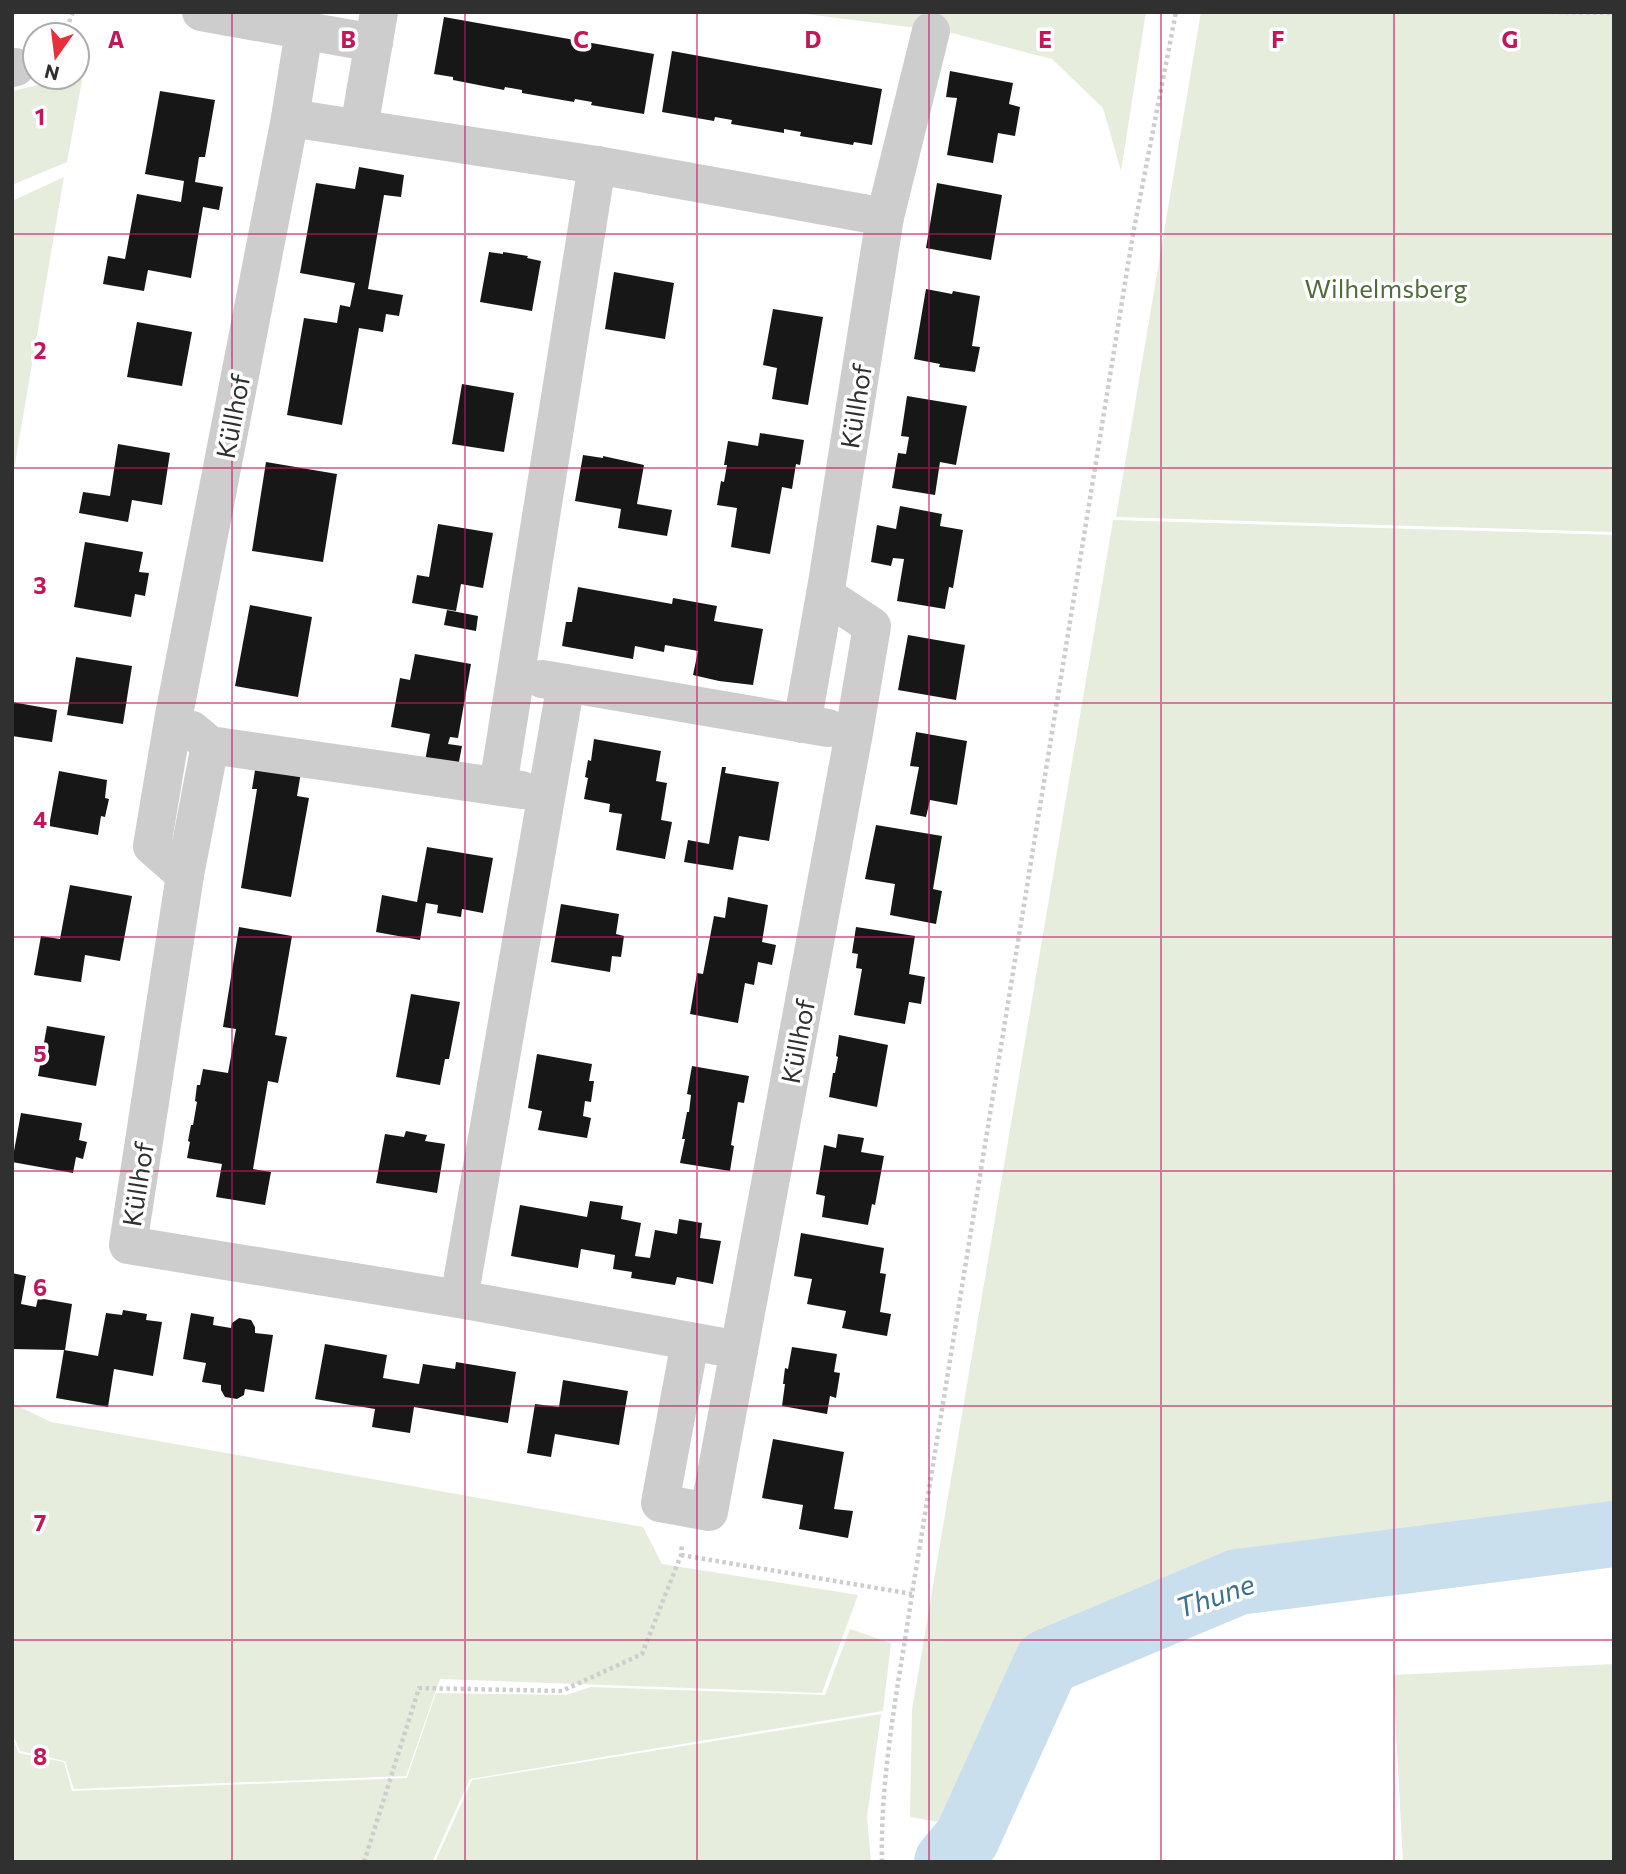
<svg xmlns="http://www.w3.org/2000/svg" width="1626" height="1874" font-family="Commissioner,sans-serif">
<style>
.green{fill:#e6eddd}
.lines{fill:none;stroke-linecap:round;stroke-linejoin:round}
.river{stroke:#c9dfed;stroke-width:66}
.building{fill:#171717}
.path{stroke:#cdcdcd;stroke-width:4.5;stroke-dasharray:3.5 3.5;stroke-linecap:butt}
.minor{stroke:#cdcdcd;stroke-width:38}
.grid{fill:none;stroke:#c2185b;stroke-width:2;stroke-opacity:0.55}
.labels{text-anchor:middle;dominant-baseline:central;stroke-width:7;stroke-linejoin:round;paint-order:stroke}
.park-label{font-size:26px;fill:#526c3c;stroke:#fff}
.street-label{font-size:26px;fill:#303030;stroke:#fff}
.water-label{font-size:28px;font-style:italic;fill:#3b7194;stroke:#fff}
.grid-label{font-size:23px;text-anchor:middle;font-weight:bold;fill:#c2185b;stroke:#fff;stroke-width:7;stroke-linejoin:round;paint-order:stroke}
</style>
<rect width="100%" height="100%" fill="#fff"/>
<g class="green">
<polygon points="790,12 1146,12 1121,171 1103,108 1052,59 948,32"/>
<polygon points="1201,12 1614,12 1614,532 1116,517"/>
<polygon points="83,75 67,162 12,185 12,91"/>
<polygon points="64,177 12,481 12,201"/>
<polygon points="1113,520 1614,535 1614,1513 1236,1558 1038,1643 951,1824 910,1817 912,1710"/>
<polygon points="12,1403 51,1422 643,1527 662,1564 858,1595 822,1693 440,1679 406,1776 74,1789 65,1761 20,1751 12,1733"/>
<polygon points="850,1629 891,1643 883,1711 470,1779 432,1862 12,1862 12,1737 19,1753 64,1762 72,1791 407,1778 436,1693 566,1695 591,1687 825,1695"/>
<polygon points="1614,1664 1614,1862 1403,1862 1393,1675"/>
<polygon points="881,1714 867,1817 871,1862 435,1862 472,1780"/>
</g>
<g class="lines">
<polyline class="river" points="947,1862 967,1838 1047,1662 1238,1582 1614,1534"/>
</g>
<g class="building">
<polygon points="444,17 654,54 644,114 591,105 592,102 575,99 574,102 522,93 522,90 505,87 504,90 453,80 453,77 434,74"/>
<polygon points="672,51 882,89 872,145 854,142 853,145 800,136 801,132 784,129 784,133 731,124 732,120 715,117 714,121 662,112"/>
<polygon points="950,71 1013,83 1009,104 1020,107 1015,136 998,133 993,163 947,155 957,98 946,97"/>
<polygon points="160,91 215,100 205,157 199,157 195,182 223,187 219,210 203,207 191,278 148,270 144,291 103,284 108,256 125,259 137,194 181,202 184,181 145,174"/>
<polygon points="359,167 404,175 401,197 384,195 368,289 403,295 399,316 386,314 383,332 359,328 342,425 287,415 304,318 337,323 340,305 350,307 355,283 300,273 316,183 355,189"/>
<polygon points="937,183 1002,195 991,260 926,248"/>
<polygon points="489,252 503,254 503,252 528,256 527,258 541,261 532,311 480,302"/>
<polygon points="614,272 674,283 665,339 605,329"/>
<polygon points="926,289 952,294 953,291 980,296 972,346 980,347 975,372 939,367 940,364 914,359"/>
<polygon points="773,309 823,317 808,405 772,399 777,368 763,365"/>
<polygon points="137,322 192,332 182,386 127,377"/>
<polygon points="462,384 514,393 504,452 452,444"/>
<polygon points="907,396 967,406 956,465 940,462 935,495 892,488 898,453 906,454 909,437 901,436"/>
<polygon points="760,433 804,440 800,465 796,464 792,489 782,487 770,554 731,547 737,508 717,505 721,481 724,482 727,465 724,465 728,441 758,446"/>
<polygon points="118,444 170,453 162,505 132,500 128,522 79,513 83,492 110,496"/>
<polygon points="583,455 603,458 603,456 644,465 637,504 672,510 667,536 618,528 621,509 575,501"/>
<polygon points="266,462 337,474 323,562 252,551"/>
<polygon points="900,506 942,514 940,526 963,530 953,588 949,587 945,609 897,601 904,559 893,558 891,566 871,562 877,525 896,529"/>
<polygon points="438,524 493,533 483,588 461,584 456,611 412,603 417,575 429,577"/>
<polygon points="85,542 143,552 139,572 149,573 145,596 135,594 131,617 74,607"/>
<polygon points="578,587 672,604 673,598 717,606 714,621 763,629 753,685 719,681 693,675 698,651 665,645 664,652 635,646 633,659 562,646 566,622 572,622"/>
<polygon points="250,605 312,617 298,697 235,686"/>
<polygon points="447,610 478,616 476,631 444,625"/>
<polygon points="908,635 965,645 956,700 898,690"/>
<polygon points="415,654 471,664 458,738 450,737 448,744 462,746 458,767 425,761 430,734 391,727 400,678 410,680"/>
<polygon points="76,657 132,666 123,724 67,715"/>
<polygon points="12,702 57,710 52,742 12,736"/>
<polygon points="916,732 967,741 957,805 930,800 926,817 910,814 919,767 910,766"/>
<polygon points="594,739 661,751 656,781 667,783 661,820 672,822 665,859 616,850 622,814 609,812 610,804 584,799 588,778 585,777 588,760 591,761"/>
<polygon points="257,758 302,766 297,796 309,798 291,897 241,888 257,789 252,789"/>
<polygon points="722,767 726,767 725,773 779,782 769,841 739,836 733,870 684,862 688,840 709,844"/>
<polygon points="59,771 107,780 105,798 109,799 105,817 101,816 98,835 49,826"/>
<polygon points="876,825 942,836 933,889 942,891 936,924 890,915 895,884 865,879"/>
<polygon points="427,847 493,858 483,913 462,909 461,917 437,913 438,905 426,903 420,940 376,932 382,895 417,902"/>
<polygon points="70,885 132,896 120,961 85,955 81,982 34,975 41,936 60,939"/>
<polygon points="728,897 768,905 762,942 776,945 772,965 758,962 754,985 745,983 738,1023 690,1014 697,973 703,974 714,916 725,918"/>
<polygon points="561,904 619,914 616,934 624,936 621,957 612,956 610,972 551,962"/>
<polygon points="239,927 292,936 275,1035 287,1037 278,1083 268,1081 253,1169 271,1172 265,1205 216,1197 222,1164 187,1158 190,1142 188,1141 191,1125 193,1125 197,1102 195,1101 197,1085 200,1085 203,1069 228,1073 236,1029 223,1027"/>
<polygon points="856,927 915,936 909,974 925,977 921,1004 909,1002 905,1024 854,1015 862,969 856,968 858,954 852,953"/>
<polygon points="411,994 460,1002 449,1059 445,1059 440,1085 396,1077"/>
<polygon points="47,1026 105,1036 96,1086 38,1076"/>
<polygon points="839,1035 888,1045 877,1107 829,1097 833,1073 835,1073 838,1057 836,1056"/>
<polygon points="537,1054 592,1064 589,1081 594,1081 591,1102 585,1101 583,1116 591,1118 587,1138 538,1130 542,1111 528,1108"/>
<polygon points="692,1066 749,1076 744,1103 738,1102 731,1145 734,1146 730,1171 680,1163 685,1139 682,1139 687,1112 689,1112 691,1095 687,1094"/>
<polygon points="21,1113 82,1123 79,1140 87,1142 83,1159 76,1157 73,1173 12,1162"/>
<polygon points="406,1131 427,1135 425,1141 445,1144 437,1193 376,1183 385,1134 404,1137"/>
<polygon points="838,1134 864,1138 861,1152 884,1156 875,1205 872,1204 868,1225 822,1217 825,1196 816,1194 824,1145 836,1148"/>
<polygon points="590,1201 623,1206 621,1219 641,1223 635,1256 650,1258 655,1230 677,1234 679,1219 702,1223 700,1238 721,1241 713,1284 677,1277 675,1285 631,1278 632,1272 613,1269 615,1255 581,1249 578,1268 511,1256 520,1205 587,1217"/>
<polygon points="801,1233 884,1248 880,1273 886,1274 880,1312 891,1314 887,1336 842,1328 846,1311 807,1304 812,1279 794,1276"/>
<polygon points="12,1273 26,1276 21,1304 36,1307 38,1298 72,1304 65,1350 12,1349"/>
<polygon points="123,1310 147,1314 146,1320 162,1322 153,1376 114,1369 108,1407 56,1398 64,1350 98,1356 106,1313 122,1315"/>
<polygon points="191,1313 214,1317 213,1325 231,1328 232,1323 239,1318 251,1320 255,1327 255,1333 273,1335 264,1392 245,1389 244,1395 237,1399 225,1397 221,1390 221,1385 202,1382 206,1363 183,1359"/>
<polygon points="325,1344 387,1355 383,1378 419,1384 423,1364 455,1369 456,1362 516,1372 508,1423 414,1407 410,1433 372,1427 375,1409 315,1399"/>
<polygon points="792,1347 837,1354 834,1372 840,1373 836,1398 830,1396 827,1414 782,1406 785,1384 783,1384 785,1368 788,1369"/>
<polygon points="563,1380 628,1391 619,1445 555,1434 551,1457 527,1453 535,1404 559,1407"/>
<polygon points="773,1439 844,1452 834,1509 853,1511 848,1538 799,1529 803,1505 762,1498"/>
</g>
<g class="lines">
<g class="path">
<polyline points="1551,12 1614,13"/>
<polyline points="64,35 73,12"/>
<polyline points="681,1555 912,1594"/>
<polyline points="364,1862 419,1688 562,1691 642,1654 681,1555 682,1544"/>
<path d="M882 1862C880 1772 899 1683 912 1594L1133 234 1176 12"/>
</g>
<g class="minor">
<polyline points="201,12 374,43"/>
<polyline points="12,68 16,67"/>
<polyline points="290,118 597,165 885,217"/>
<polyline points="359,128 379,12"/>
<polyline points="542,679 828,728"/>
<polyline points="802,724 827,583 885,217 931,31"/>
<polyline points="192,730 210,745 522,790"/>
<polyline points="210,745 185,875 128,1245 459,1299 739,1350 854,733 872,626 825,595"/>
<polyline points="498,786 597,165"/>
<polyline points="185,875 152,846 174,715 290,118 304,31"/>
<polyline points="459,1299 566,683"/>
<polyline points="690,1342 660,1503 709,1512 739,1350"/>
</g>
</g>
<path class="grid" d="M232 12V1862M465 12V1862M697 12V1862M929 12V1862M1161 12V1862M1394 12V1862M12 234H1614M12 468H1614M12 703H1614M12 937H1614M12 1171H1614M12 1406H1614M12 1640H1614"/>
<g class="labels">
<g class="park-label">
<text x="1386" y="287">Wilhelmsberg</text>
</g>
<g class="street-label">
<text transform="translate(855 406) rotate(-81)">Küllhof</text>
<text transform="translate(232 416) rotate(-79)">Küllhof</text>
<text transform="translate(797 1041) rotate(-79)">Küllhof</text>
<text transform="translate(137 1184) rotate(-81)">Küllhof</text>
</g>
<g class="water-label">
<text transform="translate(1215 1595) rotate(-19)">Thune</text>
</g>
</g>
<g class="grid-label">
<text x="116" y="48">A</text>
<text x="348" y="48">B</text>
<text x="581" y="48">C</text>
<text x="813" y="48">D</text>
<text x="1045" y="48">E</text>
<text x="1278" y="48">F</text>
<text x="1510" y="48">G</text>
<text x="40" y="125">1</text>
<text x="40" y="359">2</text>
<text x="40" y="594">3</text>
<text x="40" y="828">4</text>
<text x="40" y="1062">5</text>
<text x="40" y="1296">6</text>
<text x="40" y="1531">7</text>
<text x="40" y="1765">8</text>
</g>
<rect width="1626" height="1874" fill="none" stroke="#303030" stroke-width="28"/>
<g transform="translate(56 56) rotate(194)"><circle r="33" fill="#ffffff" stroke="#acacac" stroke-width="2"/>
<path d="M0-5L12 26L0 18L-12 26Z" fill="#e92f3c"/>
<text y="-10" font-size="19" font-weight="bold" text-anchor="middle" fill="#303030">N</text>
</g>
</svg>
